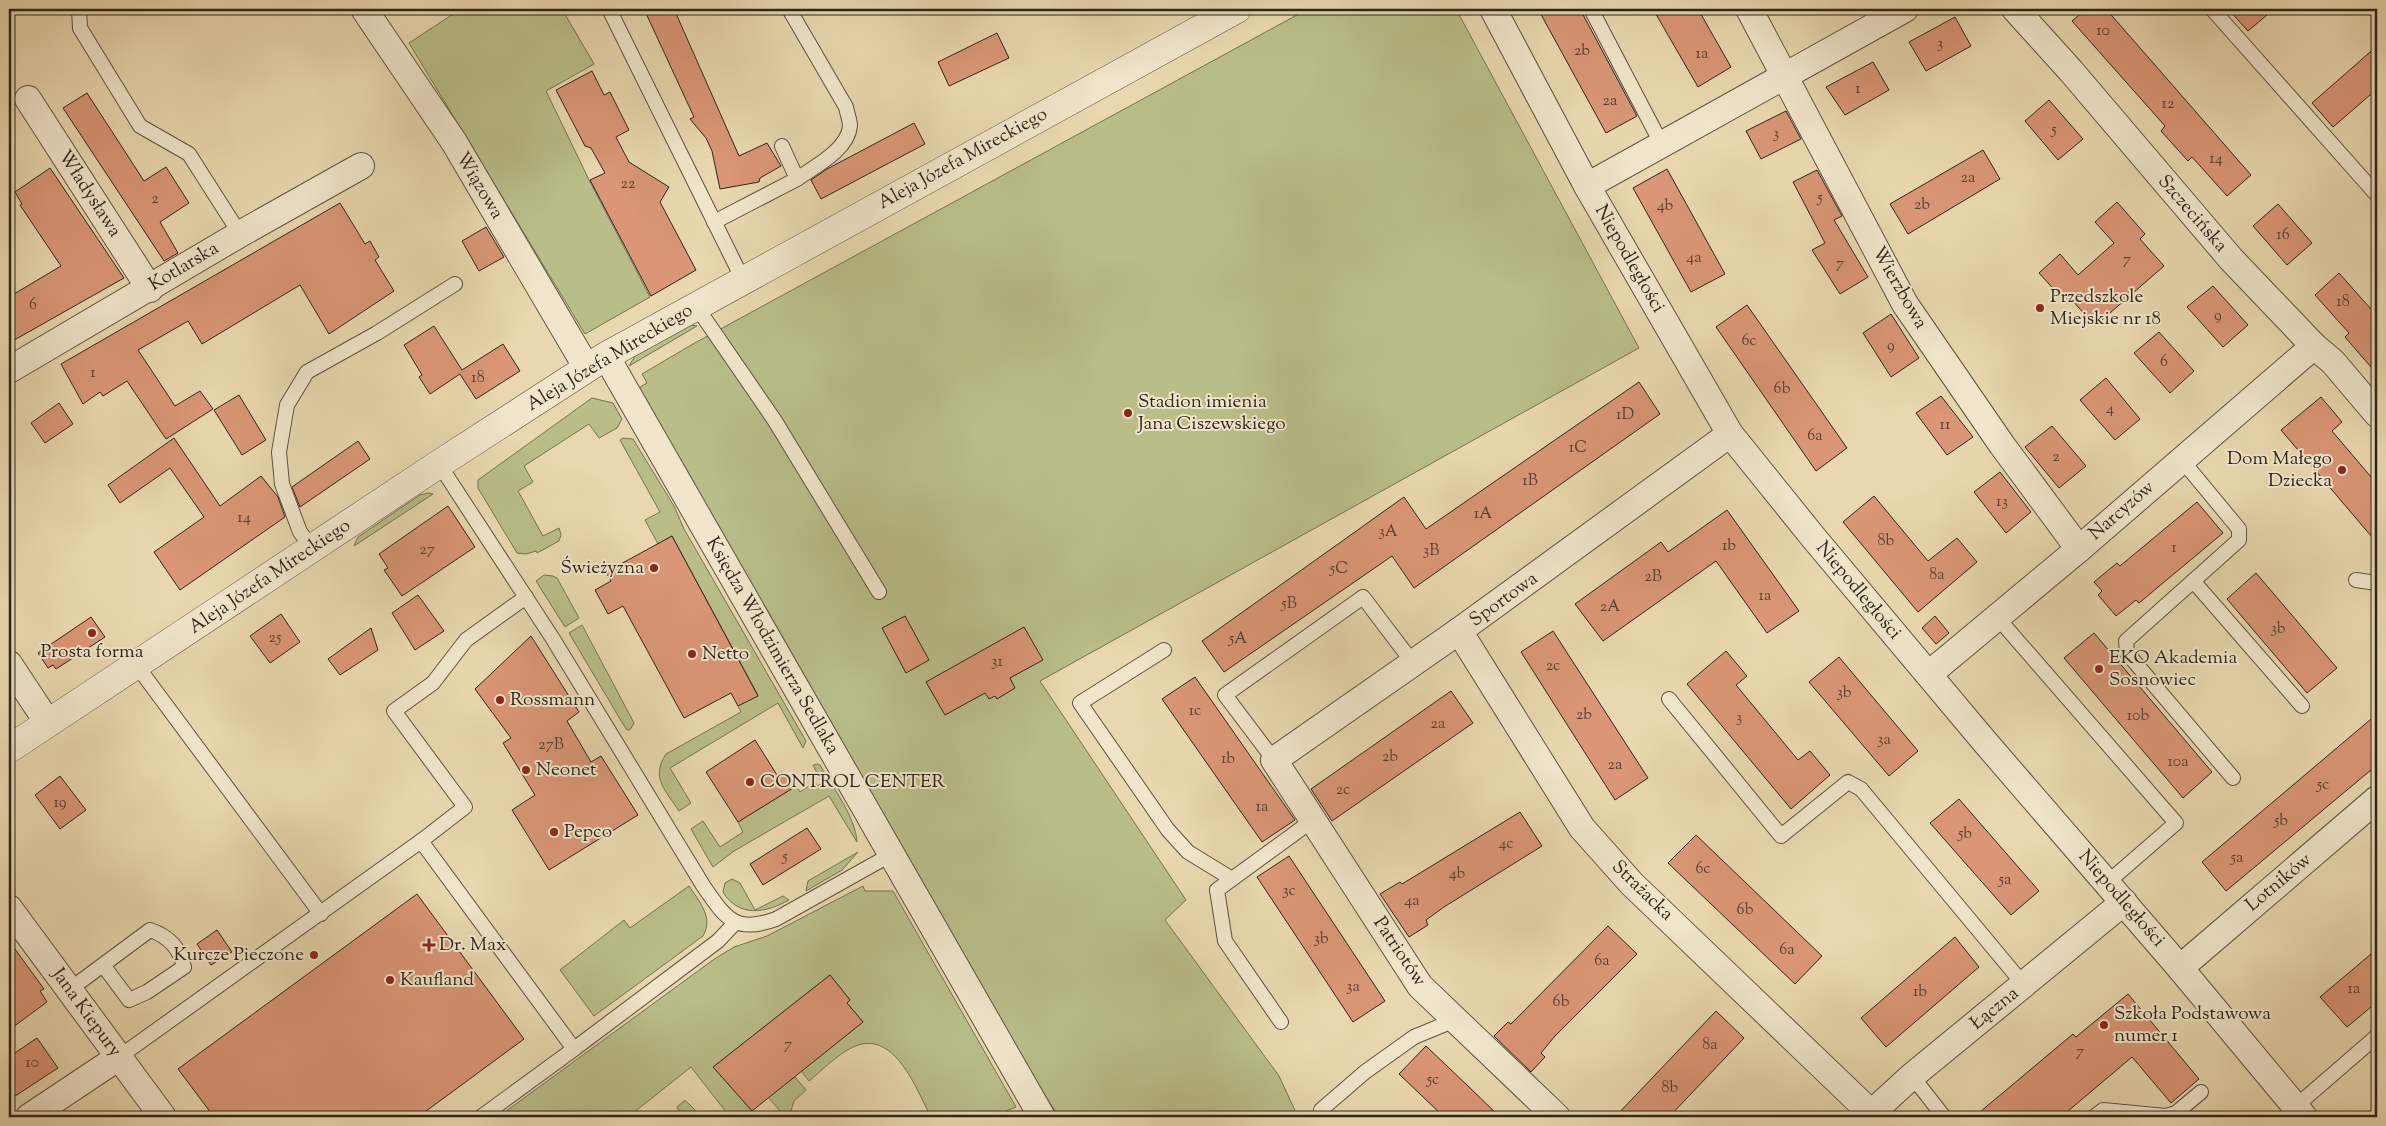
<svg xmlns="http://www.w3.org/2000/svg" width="2386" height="1126" font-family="'Sorts Mill Goudy',serif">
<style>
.green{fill:#b9be89;stroke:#747252}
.building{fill:#da9676;stroke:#2e251c}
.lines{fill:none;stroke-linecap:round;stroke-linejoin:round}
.service-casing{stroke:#5d5241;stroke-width:16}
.minor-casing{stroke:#5d5241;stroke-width:28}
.tertiary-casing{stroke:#5d5241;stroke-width:29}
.service{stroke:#f1e6cb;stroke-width:14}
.minor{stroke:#f1e6cb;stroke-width:26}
.tertiary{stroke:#f1e6cb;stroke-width:28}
.poi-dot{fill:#8f2418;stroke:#f1e6cb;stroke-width:2}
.labels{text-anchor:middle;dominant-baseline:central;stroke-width:4;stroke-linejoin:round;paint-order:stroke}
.number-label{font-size:16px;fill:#594132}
.street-label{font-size:19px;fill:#2e251c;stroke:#f1e6cb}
.poi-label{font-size:19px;fill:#2e251c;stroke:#f1e6cb;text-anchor:start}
</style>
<rect width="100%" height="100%" fill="#e9d8af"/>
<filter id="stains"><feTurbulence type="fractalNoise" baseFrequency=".004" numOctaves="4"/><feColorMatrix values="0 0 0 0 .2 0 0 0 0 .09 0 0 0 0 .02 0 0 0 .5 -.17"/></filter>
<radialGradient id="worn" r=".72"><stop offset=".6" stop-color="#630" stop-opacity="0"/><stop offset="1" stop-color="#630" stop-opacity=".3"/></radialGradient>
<g class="green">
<polygon points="461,9 562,9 594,64 546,91 589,180 650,297 585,334 409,43"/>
<polygon points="1308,9 1456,9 1639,348 1040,681 1186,900 1165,920 1279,1076 1298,1117 1059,1117 1030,1072 637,389 647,383 642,374 693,344"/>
<polygon points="691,325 697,326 629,366 635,356"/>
<polygon points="592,398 613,403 622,419 617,428 599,438 589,424 524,466 533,482 518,491 543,536 559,528 561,535 559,541 537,553 536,551 526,554 517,553 478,488 478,480"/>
<path d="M623 438 633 439 674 506 684 529 806 741 803 748 778 703 670 768 691 803 679 811C666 791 650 778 666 754L741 712 738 706 758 695 672 536 658 544 645 520 660 512 620 440Z"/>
<polygon points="428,493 433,494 354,546 358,537 420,495"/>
<polygon points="544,575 553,576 557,578 579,618 565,627 536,581"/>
<polygon points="582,625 634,723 630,730 627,730 623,724 569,633"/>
<path d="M817 764 820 765C832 786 856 818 857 842L829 796 734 851 713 867 691 829 703 821 720 847 743 832 738 822 796 786 800 792 815 782 817 786 822 783 813 765Z"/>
<polygon points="858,852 842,870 806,891 808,881"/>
<path d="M732 879 740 883 755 910 783 896 789 900C766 913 739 918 723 892L725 883Z"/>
<path d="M689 886C699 901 714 918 703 936L594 1016 560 970 624 920 630 928Z"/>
<path d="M863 886 865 891H893L1016 1107 992 1117H931C916 1089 894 1026 851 1048 836 1056 822 1070 809 1081L801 1071 863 1022 847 1003 850 1000 830 975 714 1067 757 1117H730L691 1067 628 1117H498L713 960 734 947 767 936Z"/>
<polygon points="795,1077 806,1090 794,1101 789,1117 785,1117 768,1097"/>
<polygon points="684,1101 686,1101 702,1117 682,1117 677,1107"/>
</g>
<g class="building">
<polygon points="644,9 674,9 739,156 767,143 781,166 760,178 759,182 720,189 712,151 706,138 690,119 694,117"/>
<polygon points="1538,9 1580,9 1637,116 1606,133"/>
<polygon points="1653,9 1698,9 1731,67 1698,87"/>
<polygon points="2086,9 2106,9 2251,175 2227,196 2192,157 2188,161 2161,131 2165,126 2072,21"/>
<polygon points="2228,9 2274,9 2248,31"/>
<polygon points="1955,17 1971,46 1926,71 1909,42"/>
<polygon points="997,33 1009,58 949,86 938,62"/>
<polygon points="2377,46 2377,89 2333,127 2312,103"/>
<polygon points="1873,62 1889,90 1845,115 1826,87"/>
<polygon points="592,71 604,95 610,92 629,130 616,137 629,162 669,187 660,202 696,270 651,296 590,180 605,173 591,148 585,146 556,90"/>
<polygon points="87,93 144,181 166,167 189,203 160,222 178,253 164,261 63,108"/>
<polygon points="2049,100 2083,139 2058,160 2025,121"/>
<polygon points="1786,111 1801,139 1761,159 1746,131"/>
<polygon points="914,123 925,144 821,199 811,180 827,169"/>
<polygon points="1983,150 2000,179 1908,234 1890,204"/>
<polygon points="50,168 124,278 9,343 9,297 61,266 20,205 22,204 15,192"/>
<polygon points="1667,169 1725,274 1691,292 1633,188"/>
<polygon points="1817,170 1842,216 1834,220 1868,277 1840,294 1812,250 1825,243 1793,182"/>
<polygon points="2117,202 2145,234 2140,239 2164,266 2095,326 2072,300 2067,304 2039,273 2060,254 2078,275 2114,243 2095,222"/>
<polygon points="340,203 365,244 370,241 379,257 375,260 394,291 329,334 300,285 202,344 188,321 138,350 175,406 200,391 213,409 166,439 127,381 103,396 100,392 83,404 61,364"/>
<polygon points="2278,204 2312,243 2287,265 2253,226"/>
<polygon points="486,227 504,257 479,271 462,241"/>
<polygon points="2339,273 2377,316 2377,374 2345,337 2349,333 2315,295"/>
<polygon points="2213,286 2248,325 2223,347 2187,307"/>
<polygon points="1747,305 1847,448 1816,471 1716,327"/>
<polygon points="1891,314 1919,358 1891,377 1863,333"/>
<polygon points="434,326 462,370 503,344 520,371 476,399 460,374 430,394 419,377 422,375 404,345"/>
<polygon points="2159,332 2194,371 2170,393 2134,353"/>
<polygon points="2106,378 2140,419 2115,440 2080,400"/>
<polygon points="1639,382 1660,414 1414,588 1392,556 1224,672 1202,641 1404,497 1426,529"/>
<polygon points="239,395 266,440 242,455 214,410"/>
<polygon points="1941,396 1973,437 1947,455 1916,413"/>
<polygon points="2321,397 2342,422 2332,431 2377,484 2377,543 2281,430"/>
<polygon points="59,403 73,424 45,443 31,423"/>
<polygon points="2052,426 2086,466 2059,488 2025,447"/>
<polygon points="174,438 220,506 261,476 278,497 285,517 180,590 154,552 204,517 170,468 120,503 108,485"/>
<polygon points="358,441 370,459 300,507 292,487"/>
<polygon points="2000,472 2031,512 2006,533 1974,492"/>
<polygon points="1874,496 1928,561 1957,538 1977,562 1918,612 1843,522"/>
<polygon points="2197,502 2223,533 2139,603 2136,600 2116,616 2098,595 2102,591 2094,582 2117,563 2120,566"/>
<polygon points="448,506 475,547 402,596 384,570 388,568 379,554"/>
<polygon points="1727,510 1799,611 1767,633 1716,561 1603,641 1575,604 1661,542 1668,552"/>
<polygon points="672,536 758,696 738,706 731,693 684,718 623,606 608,614 595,590 611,581 606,572"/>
<polygon points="2256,573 2337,668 2307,693 2227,599"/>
<polygon points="418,595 444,631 415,650 392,613"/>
<polygon points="281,614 300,642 270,663 250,636"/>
<polygon points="905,616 929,660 906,673 882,628"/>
<polygon points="1935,616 1949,633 1936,644 1922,628"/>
<polygon points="91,617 105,637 56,669 53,665 48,668 38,653"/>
<polygon points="1024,627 1043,660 1010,678 1015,688 997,699 995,696 989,699 985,693 945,715 926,682"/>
<polygon points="371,628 378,650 340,675 328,659"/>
<polygon points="1553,631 1648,778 1615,800 1521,652"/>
<polygon points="2094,633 2212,772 2183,798 2064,658"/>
<polygon points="531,636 579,712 567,721 591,762 601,756 638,815 549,870 512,810 535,795 503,743 511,738 475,689"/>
<polygon points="1726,651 1747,676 1736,685 1798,760 1810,751 1830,775 1791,809 1687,684"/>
<polygon points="1839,657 1918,751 1889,776 1809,682"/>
<polygon points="1195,677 1295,820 1262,842 1162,699"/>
<polygon points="1451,691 1473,723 1332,821 1311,789"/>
<polygon points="2377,714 2377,765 2226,891 2202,862"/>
<polygon points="755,740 777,775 782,772 793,788 738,822 706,772"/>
<polygon points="60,776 86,810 60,829 35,795"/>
<polygon points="1959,799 2039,891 2011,915 1930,823"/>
<polygon points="1520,812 1542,846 1444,907 1426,920 1428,925 1409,937 1380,894 1400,882 1402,884"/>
<polygon points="807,828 821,849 763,885 750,864"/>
<polygon points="1696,835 1822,956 1795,984 1668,863"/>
<polygon points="1289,856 1385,1001 1353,1022 1257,877"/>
<polygon points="417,894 524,1039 418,1117 214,1117 178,1069"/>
<polygon points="1608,926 1637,954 1555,1036 1541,1053 1545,1057 1531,1072 1494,1036 1508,1022 1511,1024"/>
<polygon points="217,930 232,952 211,965 197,944"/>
<polygon points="1955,937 1979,967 1886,1047 1861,1018"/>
<polygon points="9,941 44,989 40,991 47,1002 9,1030"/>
<polygon points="2377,949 2377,1002 2347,1027 2320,997"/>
<polygon points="830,975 850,1000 847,1003 863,1022 752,1111 713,1067"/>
<polygon points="2128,994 2199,1079 2171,1103 2132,1057 2061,1117 1974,1117 2073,1034 2076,1037"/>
<polygon points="1716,1011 1744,1038 1669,1117 1615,1117"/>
<polygon points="37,1038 58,1068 9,1100 9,1057"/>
<polygon points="1426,1046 1468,1086 1500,1117 1444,1117 1399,1074"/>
</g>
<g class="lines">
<g class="service-casing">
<g id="service">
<polyline points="79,9 80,28 140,126 189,154 240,234"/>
<polyline points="609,9 743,280"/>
<path d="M789 9 846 107C847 113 850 120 850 126 848 150 814 167 797 179"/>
<polyline points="1591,9 1661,143"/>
<polyline points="2212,9 2377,195"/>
<polyline points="714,222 797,179 782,146"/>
<polyline points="696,306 775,421 879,592"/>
<polyline points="2181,459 2239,529 2239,540 2126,641 2127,653 2233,778"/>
<path d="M439 464 553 639 704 887C726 919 736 934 776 919L892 854"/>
<polyline points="313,549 300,532 282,484 279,452 287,405 307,372 377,333 455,284"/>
<polyline points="2356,580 2377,583"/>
<polyline points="2194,582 2302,706"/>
<polyline points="1997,617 2176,823 2107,883"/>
<polyline points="1164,650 1080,703 1168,830 1188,852 1232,879"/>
<polyline points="137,666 321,914"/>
<polyline points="1669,699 1781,836 1848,782 1861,789 2024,985"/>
<polyline points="1274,760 1225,695 1363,597 1413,663"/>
<polyline points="421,841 465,807 394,711 433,683 466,640 526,597"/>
<path d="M69 990 150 930C168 936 180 948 184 967L147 992 129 1000 103 965"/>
<polyline points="1281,1022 1225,941 1217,890 1313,820"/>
<polyline points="119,1057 421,841 574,1049 718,941 735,923"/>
<polyline points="1912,1076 1944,1117"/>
<polyline points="2295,1107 2377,1036"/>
<polyline points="1321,1110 1365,1072 1414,1037 1455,1020"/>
<polyline points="481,1117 574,1049"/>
<polyline points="2094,1117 2103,1110 2166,1116 2176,1113 2201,1092"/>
</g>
</g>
<g class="minor-casing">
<g id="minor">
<polyline points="364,9 454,142 587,368"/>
<polyline points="1493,9 1587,186 1730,434 1813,537 1985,742 2180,968 2304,1117"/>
<polyline points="1749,9 1905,304 2002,445 2079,549"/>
<polyline points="2015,9 2071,71 2231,259 2314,346 2333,362 2377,414"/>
<polyline points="28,99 150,289"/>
<polyline points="1587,186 1905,9"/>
<polyline points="606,356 1042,1117"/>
<polyline points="9,370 240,234 361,166"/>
<polyline points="1459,631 1582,828 1632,884 1871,1113"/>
<polyline points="9,664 48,723"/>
<polyline points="1929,674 2079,549 2314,346"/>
<polyline points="9,908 163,1117"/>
<polyline points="2180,968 2377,799"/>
<polyline points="29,1117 119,1057"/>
<polyline points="1557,1117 1420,986 1274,760 1459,631 1730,434"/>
<polyline points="1867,1117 1912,1076 2124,902"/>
</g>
</g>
<g class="tertiary-casing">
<polyline id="tertiary" points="9,749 439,464 606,356 1237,9"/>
</g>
<use href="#service" class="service"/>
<use href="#minor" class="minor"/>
<use href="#tertiary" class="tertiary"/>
</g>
<g class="poi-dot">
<circle cx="2040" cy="308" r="5"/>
<circle cx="1128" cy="413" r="5"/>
<circle cx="2342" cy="470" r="5"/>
<circle cx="654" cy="568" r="5"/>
<circle cx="92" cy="633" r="5"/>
<circle cx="692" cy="654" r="5"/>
<circle cx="2099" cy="669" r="5"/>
<circle cx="500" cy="700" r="5"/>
<circle cx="526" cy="770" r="5"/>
<circle cx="750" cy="782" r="5"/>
<circle cx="554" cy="832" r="5"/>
<path d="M426.5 937.5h5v5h5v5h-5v5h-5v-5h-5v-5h5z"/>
<circle cx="314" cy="955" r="5"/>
<circle cx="390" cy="980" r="5"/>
<circle cx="2104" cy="1025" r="5"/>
</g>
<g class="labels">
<g class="number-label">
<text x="2103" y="31">10</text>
<text x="1940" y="44">3</text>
<text x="1582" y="51">2b</text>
<text x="1702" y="54">1a</text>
<text x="1858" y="89">1</text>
<text x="1610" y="101">2a</text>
<text x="2168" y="104">12</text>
<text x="2054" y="130">5</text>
<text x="1776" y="134">3</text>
<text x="2216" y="159">14</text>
<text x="1968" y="178">2a</text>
<text x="628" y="184">22</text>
<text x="1820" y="198">5</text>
<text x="155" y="199">2</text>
<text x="1922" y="205">2b</text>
<text x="1665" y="206">4b</text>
<text x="2283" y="235">16</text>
<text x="1694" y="258">4a</text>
<text x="2127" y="260">7</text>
<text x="1840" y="264">7</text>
<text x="2343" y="302">18</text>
<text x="33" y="305">6</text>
<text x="2218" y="316">9</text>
<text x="1749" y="341">6c</text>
<text x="1891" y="346">9</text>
<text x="2164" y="362">6</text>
<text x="93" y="373">1</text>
<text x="478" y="378">18</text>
<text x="1782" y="389">6b</text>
<text x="2110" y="409">4</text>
<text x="1625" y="415">1D</text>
<text x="1945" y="425">11</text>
<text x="1815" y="436">6a</text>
<text x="1578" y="448">1C</text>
<text x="2056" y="457">2</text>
<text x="1530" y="481">1B</text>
<text x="2002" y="502">13</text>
<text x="1483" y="514">1A</text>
<text x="244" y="518">14</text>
<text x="1388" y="532">3A</text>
<text x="1886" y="541">8b</text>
<text x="1729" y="546">1b</text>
<text x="2174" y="548">1</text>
<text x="427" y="550">27</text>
<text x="1431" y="551">3B</text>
<text x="1339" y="569">5C</text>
<text x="1937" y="575">8a</text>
<text x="1653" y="577">2B</text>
<text x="1765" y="596">1a</text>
<text x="1289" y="604">5B</text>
<text x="1610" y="607">2A</text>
<text x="2278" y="629">3b</text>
<text x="275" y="638">25</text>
<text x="1238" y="639">5A</text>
<text x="997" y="662">31</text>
<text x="1553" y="666">2c</text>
<text x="1844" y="693">3b</text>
<text x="1195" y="711">1c</text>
<text x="1584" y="715">2b</text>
<text x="2138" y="716">10b</text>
<text x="1739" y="718">3</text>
<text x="1438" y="724">2a</text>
<text x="1884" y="740">3a</text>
<text x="551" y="745">27B</text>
<text x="1390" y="757">2b</text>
<text x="1228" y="759">1b</text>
<text x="2178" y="762">10a</text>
<text x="1615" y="765">2a</text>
<text x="2323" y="785">5c</text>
<text x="1343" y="790">2c</text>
<text x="60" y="803">19</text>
<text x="1262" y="807">1a</text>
<text x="2281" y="821">5b</text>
<text x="1965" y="834">5b</text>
<text x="1506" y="844">4c</text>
<text x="785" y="857">5</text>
<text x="2237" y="858">5a</text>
<text x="1703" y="869">6c</text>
<text x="1457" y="874">4b</text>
<text x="2005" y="880">5a</text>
<text x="1289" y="891">3c</text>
<text x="1412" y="901">4a</text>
<text x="1745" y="910">6b</text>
<text x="1321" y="939">3b</text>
<text x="1787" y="950">6a</text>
<text x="1602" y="961">6a</text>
<text x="1353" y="987">3a</text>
<text x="2354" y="989">1a</text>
<text x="1920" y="992">1b</text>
<text x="1561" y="1002">6b</text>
<text x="788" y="1045">7</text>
<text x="1710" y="1045">8a</text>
<text x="2080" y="1052">7</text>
<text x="32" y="1063">10</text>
<text x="1433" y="1080">5c</text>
<text x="1670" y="1088">8b</text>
</g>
<g class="street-label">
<text transform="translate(963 159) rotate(-29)">Aleja Józefa Mireckiego</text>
<text transform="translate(479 186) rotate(59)">Wiązowa</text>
<text transform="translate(89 194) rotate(57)">Władysława</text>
<text transform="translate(2192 214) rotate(49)">Szczecińska</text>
<text transform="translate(1629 259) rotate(60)">Niepodległości</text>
<text transform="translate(184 267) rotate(-31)">Kotlarska</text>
<text transform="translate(1899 288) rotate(60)">Wierzbowa</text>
<text transform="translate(610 358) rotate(-31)">Aleja Józefa Mireckiego</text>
<text transform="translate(2122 511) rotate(-41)">Narcyzów</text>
<text transform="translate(270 577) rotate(-34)">Aleja Józefa Mireckiego</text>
<text transform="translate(1858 591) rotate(50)">Niepodległości</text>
<text transform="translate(1504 600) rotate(-36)">Sportowa</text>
<text transform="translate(772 646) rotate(60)">Księdza Włodzimierza Sedlaka</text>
<text transform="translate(2279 883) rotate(-40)">Lotników</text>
<text transform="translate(1642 891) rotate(44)">Strażacka</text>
<text transform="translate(2121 899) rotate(49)">Niepodległości</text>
<text transform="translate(1399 952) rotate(56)">Patriotów</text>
<text transform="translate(1995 1009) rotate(-39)">Łączna</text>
<text transform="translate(86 1013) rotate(54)">Jana Kiepury</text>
</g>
<g class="poi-label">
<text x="2050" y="297">Przedszkole<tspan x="2050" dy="22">Miejskie nr 18</tspan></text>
<text x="1138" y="402">Stadion imienia<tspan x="1138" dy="22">Jana Ciszewskiego</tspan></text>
<text x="2332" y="459" text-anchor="end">Dom Małego<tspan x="2332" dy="22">Dziecka</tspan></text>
<text x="644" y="568" text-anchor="end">Świeżyzna</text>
<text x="92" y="652" text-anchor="middle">Prosta forma</text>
<text x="702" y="654">Netto</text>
<text x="2109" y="658">EKO Akademia<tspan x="2109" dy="22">Sosnowiec</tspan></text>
<text x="510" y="700">Rossmann</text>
<text x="536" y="770">Neonet</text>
<text x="760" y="782">CONTROL CENTER</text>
<text x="564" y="832">Pepco</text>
<text x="439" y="945">Dr. Max</text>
<text x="304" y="955" text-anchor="end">Kurcze Pieczone</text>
<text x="400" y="980">Kaufland</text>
<text x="2114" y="1014">Szkoła Podstawowa<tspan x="2114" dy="22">numer 1</tspan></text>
</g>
</g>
<rect width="2386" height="1126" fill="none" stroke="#e9d8af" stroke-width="30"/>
<rect x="10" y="10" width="2366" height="1106" fill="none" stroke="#2e251c" stroke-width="2.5"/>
<rect x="15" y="15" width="2356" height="1096" fill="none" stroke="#2e251c"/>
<rect width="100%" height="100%" filter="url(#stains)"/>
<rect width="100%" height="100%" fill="url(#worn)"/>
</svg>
